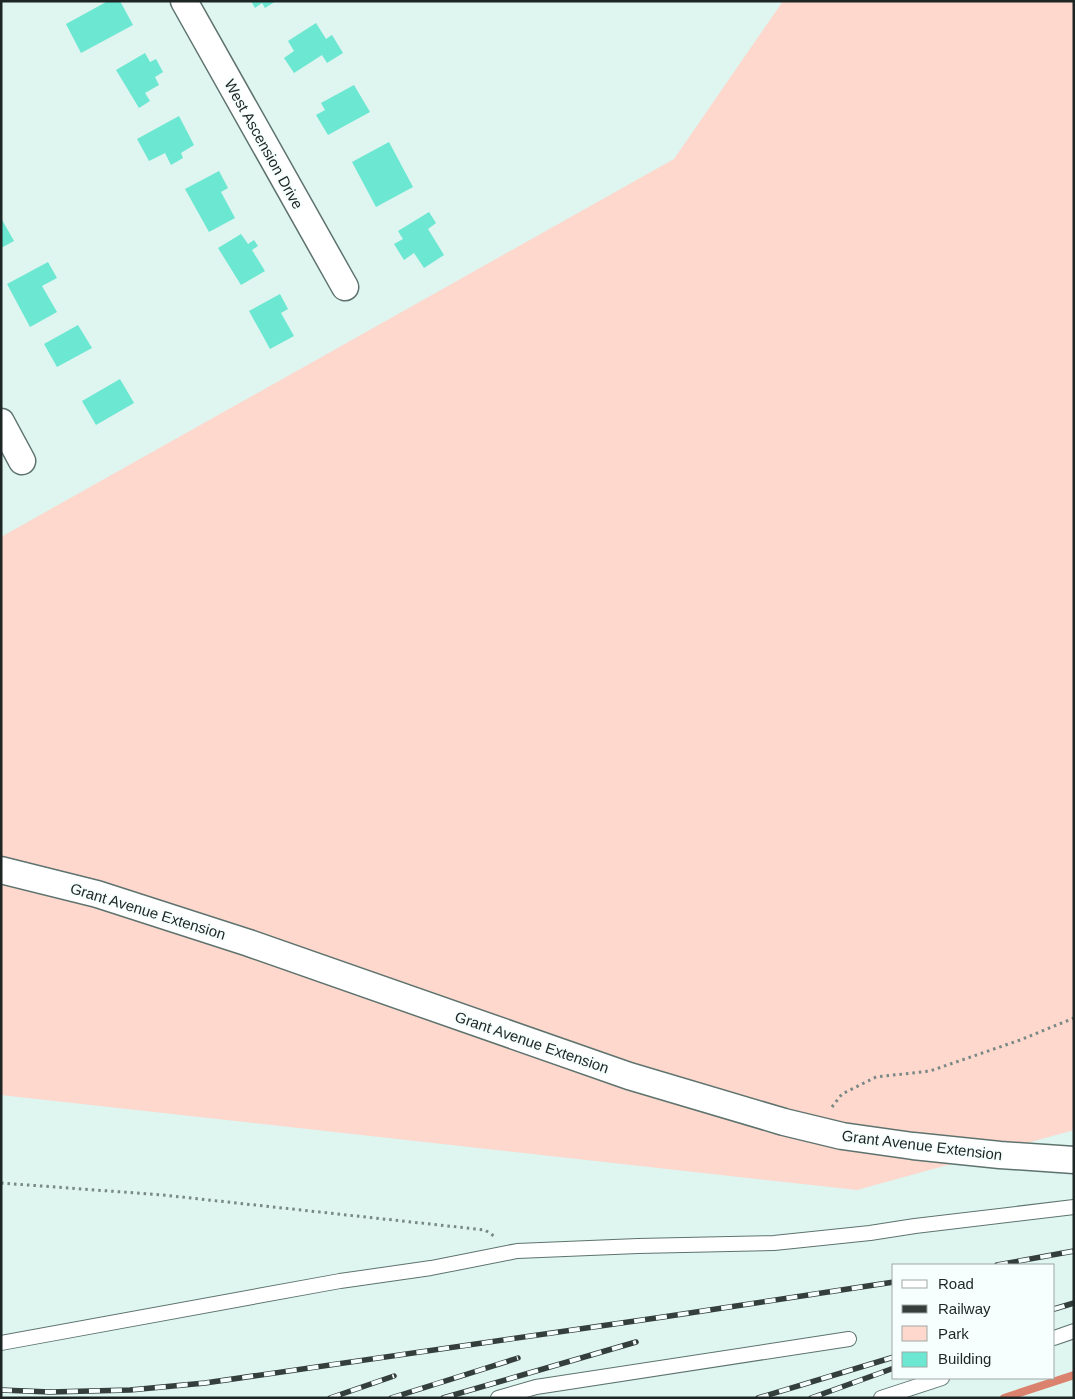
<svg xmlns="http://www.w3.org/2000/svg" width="1075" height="1399" font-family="Arial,sans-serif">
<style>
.green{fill:#fed7cd}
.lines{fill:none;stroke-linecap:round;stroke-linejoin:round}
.stream{stroke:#db826e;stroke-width:8}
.building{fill:#6ce7d2}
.service-casing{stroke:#5e736e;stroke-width:16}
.minor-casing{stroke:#5e736e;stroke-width:29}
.path{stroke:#788884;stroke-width:3;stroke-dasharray:2.5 4;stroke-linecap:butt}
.service{stroke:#fff;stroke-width:14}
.minor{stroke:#fff;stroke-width:26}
.rail-casing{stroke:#343f3c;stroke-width:5.5}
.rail{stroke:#f6fffd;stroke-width:4;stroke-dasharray:11;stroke-linecap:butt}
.labels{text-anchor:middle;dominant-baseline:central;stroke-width:4;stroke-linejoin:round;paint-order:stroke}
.street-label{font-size:15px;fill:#1d2624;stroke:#f6fffd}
</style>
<rect width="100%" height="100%" fill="#def5f0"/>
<polygon class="green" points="783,1 1074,1 1074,1130 857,1190 1,1095 1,537 674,159"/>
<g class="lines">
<polyline class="stream" points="1004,1398 1074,1375"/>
</g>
<g class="building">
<polygon points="108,1 120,1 133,25 81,53 66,24"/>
<polygon points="251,1 276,1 265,8 262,3 255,8"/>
<polygon points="316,23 326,39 332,35 343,53 327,63 322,55 294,73 284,58 294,51 288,41"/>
<polygon points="145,53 150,62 156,59 163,72 155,77 159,85 145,93 150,101 139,108 116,70"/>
<polygon points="354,85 370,112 328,135 316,115 325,110 321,103"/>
<polygon points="179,116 194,145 181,153 183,158 171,165 165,153 149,161 137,139"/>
<polygon points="389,142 413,187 376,207 352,162"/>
<polygon points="219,171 228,188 221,192 235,218 209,232 185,189"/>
<polygon points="429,212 436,223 428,229 444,255 424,268 414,253 404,260 394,244 403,239 398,231"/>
<polygon points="1,218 14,241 1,248"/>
<polygon points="241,234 248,244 254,240 258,246 252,250 265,271 241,285 218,248"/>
<polygon points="48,262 57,278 42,286 57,312 30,327 7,284"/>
<polygon points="280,294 288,309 281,313 294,336 270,349 249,311"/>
<polygon points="78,325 92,348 57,367 44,344"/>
<polygon points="120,379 134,403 96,425 82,401"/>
</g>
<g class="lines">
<g class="service-casing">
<g id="service">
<polyline points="1054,1338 1074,1331"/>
<polyline points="1,1343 340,1281 431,1268 517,1251 638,1246 774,1243 870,1233 915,1226 1074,1207"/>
<polyline points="498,1398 536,1387 849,1339"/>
<polyline points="881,1398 942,1378"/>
</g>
</g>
<g class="minor-casing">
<g id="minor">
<polyline points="184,1 345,287"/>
<polyline points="1,422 22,461"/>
<polyline points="1,870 97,894 249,943 629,1076 784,1122 842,1136 913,1146 1000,1155 1074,1160"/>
</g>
</g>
<g class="path">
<polyline points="832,1107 842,1094 876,1077 930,1071 1020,1040 1074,1018"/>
<polyline points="1,1183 163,1195 485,1230 494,1236"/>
</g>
<use href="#service" class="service"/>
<use href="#minor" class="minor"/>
<g class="rail-casing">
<g id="rail">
<polyline points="997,1265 1074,1251"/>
<polyline points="1054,1309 1074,1303"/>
<polyline points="1,1390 50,1392 130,1390 205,1383 663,1317 894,1282"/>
<polyline points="330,1398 394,1376"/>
<polyline points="391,1398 518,1358"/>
<polyline points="443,1398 636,1342"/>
<polyline points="758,1398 894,1357"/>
<polyline points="811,1398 894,1368"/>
</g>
</g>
<use href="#rail" class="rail"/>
</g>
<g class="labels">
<g class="street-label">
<text transform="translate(264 144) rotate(61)">West Ascension Drive</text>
<text transform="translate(148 911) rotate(17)">Grant Avenue Extension</text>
<text transform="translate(532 1042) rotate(19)">Grant Avenue Extension</text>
<text transform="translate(922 1145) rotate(7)">Grant Avenue Extension</text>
</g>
</g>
<rect width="1075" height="1399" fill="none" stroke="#1d2624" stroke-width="5"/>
<rect x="892" y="1264" width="162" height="115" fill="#f6fffd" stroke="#9fa8a6"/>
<rect x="902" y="1280" width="25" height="8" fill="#ffffff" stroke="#9fa8a6"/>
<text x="938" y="1289" font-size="15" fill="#1d2624">Road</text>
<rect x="902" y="1305" width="25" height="8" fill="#343f3c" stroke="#9fa8a6"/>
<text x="938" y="1314" font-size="15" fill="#1d2624">Railway</text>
<rect x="902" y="1326" width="25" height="15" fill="#fed7cd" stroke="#9fa8a6"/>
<text x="938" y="1339" font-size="15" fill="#1d2624">Park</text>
<rect x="902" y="1352" width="25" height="15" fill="#6ce7d2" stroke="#9fa8a6"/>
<text x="938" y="1364" font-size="15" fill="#1d2624">Building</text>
</svg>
